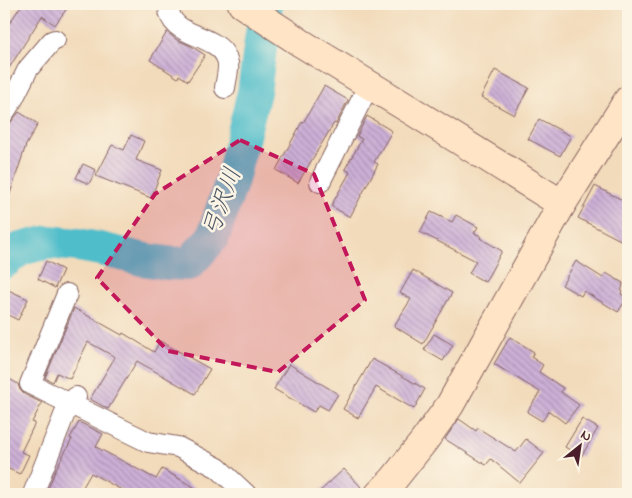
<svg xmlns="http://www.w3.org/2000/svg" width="632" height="498" font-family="'Indie Flower','Klee One',sans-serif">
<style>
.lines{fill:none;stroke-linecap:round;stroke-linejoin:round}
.river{stroke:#50bdca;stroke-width:34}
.building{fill:url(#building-back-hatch)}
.street-casing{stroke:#85615d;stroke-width:22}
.secondary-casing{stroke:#85615d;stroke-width:30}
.street{stroke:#fff;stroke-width:20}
.secondary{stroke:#ffe4c6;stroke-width:28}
.marked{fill:#c2185b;fill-opacity:0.2;stroke:#c2185b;stroke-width:4;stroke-dasharray:10 6;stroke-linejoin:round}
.labels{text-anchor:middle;stroke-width:5;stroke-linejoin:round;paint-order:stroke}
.water-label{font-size:24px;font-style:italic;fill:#4c5663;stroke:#fcf5e5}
</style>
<defs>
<pattern id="building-back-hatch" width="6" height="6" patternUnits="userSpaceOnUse" patternTransform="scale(1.25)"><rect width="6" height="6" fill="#cdb0d7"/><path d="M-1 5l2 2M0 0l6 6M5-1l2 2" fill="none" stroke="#a88faf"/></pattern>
</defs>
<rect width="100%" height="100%" fill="#fcf5e5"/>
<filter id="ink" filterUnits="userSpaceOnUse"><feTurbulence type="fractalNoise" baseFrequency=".02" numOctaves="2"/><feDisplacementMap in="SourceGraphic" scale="10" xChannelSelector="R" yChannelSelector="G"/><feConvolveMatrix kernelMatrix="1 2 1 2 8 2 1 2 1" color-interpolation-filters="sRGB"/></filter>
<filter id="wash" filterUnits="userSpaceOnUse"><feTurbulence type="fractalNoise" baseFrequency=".0096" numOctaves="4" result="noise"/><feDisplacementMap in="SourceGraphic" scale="20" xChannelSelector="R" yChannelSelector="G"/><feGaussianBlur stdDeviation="1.12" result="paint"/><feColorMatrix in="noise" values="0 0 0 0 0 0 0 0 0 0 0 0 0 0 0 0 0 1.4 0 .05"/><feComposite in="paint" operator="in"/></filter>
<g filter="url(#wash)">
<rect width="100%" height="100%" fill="#f2dbbb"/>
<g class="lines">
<polyline class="river" points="4,262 20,249 49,242 78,245 100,249 141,259 167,263 189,264 213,237 232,180 254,92 266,4"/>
</g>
<g id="blocks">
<g class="building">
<polygon points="22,4 70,4 55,25 42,16 4,76 4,32"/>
<polygon points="167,32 177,40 191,46 205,55 188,81 179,75 178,78 150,60"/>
<polygon points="495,70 529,88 514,115 481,97"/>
<polygon points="324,86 348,100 336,124 334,123 298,183 276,170 302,122 303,123"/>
<polygon points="19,112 38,124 26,145 7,203 4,203 4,125 10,123"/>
<polygon points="367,116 392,131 374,162 378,164 350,217 331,206 350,172 345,169 362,139 357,136"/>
<polygon points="539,119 571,136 560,156 528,139"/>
<polygon points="131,135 144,141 136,160 162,170 151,198 96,176 112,145 124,150"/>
<polygon points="83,164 96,170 89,184 76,178"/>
<polygon points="595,186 628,203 628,244 578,218"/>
<polygon points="431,212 452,222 456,215 478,227 474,233 481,236 480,238 502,251 485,282 469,273 476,261 420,232"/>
<polygon points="46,261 63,270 55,288 38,279"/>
<polygon points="576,261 603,278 606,273 623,283 621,294 627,298 618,312 584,291 581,296 562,285"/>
<polygon points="413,270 452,293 423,344 394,326 411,299 400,293"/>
<polygon points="4,288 28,299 18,320 4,313"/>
<polygon points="74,308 122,335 123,333 154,352 160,341 210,369 195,394 137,361 108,409 90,399 115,357 88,342 70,379 57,373 53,382 45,378"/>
<polygon points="434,334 453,345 443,361 424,350"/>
<polygon points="510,337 534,352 531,357 543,365 539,372 563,388 561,392 579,405 565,423 549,411 542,421 527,412 540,392 494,364"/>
<polygon points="372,359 425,389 414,409 376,387 358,418 343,409"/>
<polygon points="289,364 338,394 328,410 319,405 314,412 274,389"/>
<polygon points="4,376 18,384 20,390 24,394 42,403 32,422 35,423 21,452 29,455 20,474 4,467"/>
<polygon points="459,419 476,431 478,428 516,452 526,439 544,453 520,483 491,459 486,465 445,439"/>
<polygon points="582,419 598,428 581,457 565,447"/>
<polygon points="79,422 103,434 96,447 156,479 162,469 206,494 129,494 91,473 79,494 46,494 56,469 72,439 70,438"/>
<polygon points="344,469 361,487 353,494 317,494"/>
</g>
</g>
</g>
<g filter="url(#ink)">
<use href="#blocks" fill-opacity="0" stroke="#85615d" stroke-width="1"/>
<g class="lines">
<defs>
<g id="street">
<path d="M 169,4 C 166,38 215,32 226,57 C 231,66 226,78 225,88"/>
<polyline points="4,113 13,99 28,69 52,41 55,40"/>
<polyline points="320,182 369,85"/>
<polyline points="67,294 30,384 148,442 178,447 218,468 246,494"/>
<polyline points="33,494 69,403 76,397"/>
</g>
<g id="secondary">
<polyline points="242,4 301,43 409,109 562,204"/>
<polyline points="379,494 393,480 424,441 450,405 562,204 628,100"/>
</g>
</defs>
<use href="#street" class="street-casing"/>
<use href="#secondary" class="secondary-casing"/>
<use href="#street" class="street"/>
<use href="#secondary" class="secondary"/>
</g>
</g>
<path class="marked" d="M 240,140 L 314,174 L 365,300 L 278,372 L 168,351 L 97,278 L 155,194 Z"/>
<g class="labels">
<g class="water-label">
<text transform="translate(221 202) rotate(-70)" y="8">弓沢川</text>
</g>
</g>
<rect width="632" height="498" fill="none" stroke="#fcf5e5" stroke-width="20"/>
<g transform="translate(580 446) rotate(30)" stroke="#fcf5e5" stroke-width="4" paint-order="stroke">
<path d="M0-4L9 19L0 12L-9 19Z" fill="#4a1f2b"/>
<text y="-8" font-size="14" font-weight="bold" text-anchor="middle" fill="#4a1f2b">N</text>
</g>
</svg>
